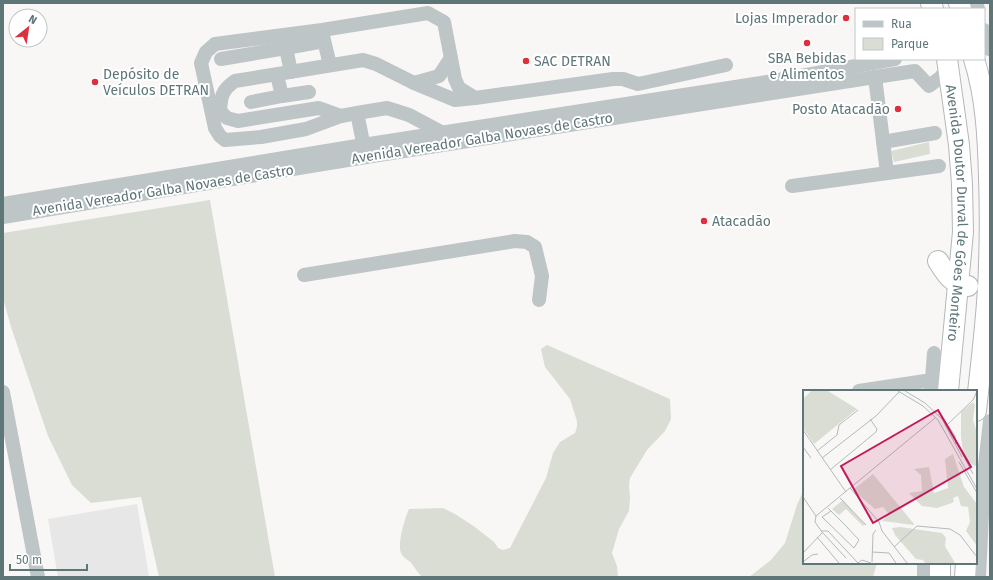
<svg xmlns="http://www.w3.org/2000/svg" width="993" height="580" font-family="'Fira Sans',sans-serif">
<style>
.built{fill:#e6e7e6}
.green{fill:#daddd4}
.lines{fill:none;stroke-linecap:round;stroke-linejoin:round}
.highway-casing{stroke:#b2b8ba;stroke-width:22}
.minor{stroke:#bec5c7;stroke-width:14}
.highway{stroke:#fff;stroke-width:20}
.poi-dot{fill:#de2f3c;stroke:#fff;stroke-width:1.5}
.labels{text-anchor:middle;stroke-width:4;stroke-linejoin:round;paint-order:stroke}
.poi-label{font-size:14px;fill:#5f7679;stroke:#fff;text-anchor:start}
.street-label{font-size:14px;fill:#5f7679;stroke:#fff}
.inset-road{fill:none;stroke:#b2bbbc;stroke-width:1}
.view{fill:#c2185b;fill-opacity:0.15;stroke:#c2185b;stroke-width:2}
.inset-edge{fill:none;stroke:#5f7679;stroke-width:2}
</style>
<rect width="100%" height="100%" fill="#f8f7f5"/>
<polygon class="built" points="137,504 149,577 58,577 48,519"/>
<g class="green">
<polygon points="929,142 930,154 894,162 891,151"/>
<polygon points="210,200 275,577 159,577 141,497 91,503 72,485 48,436 11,327 3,298 3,233"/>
<path d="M 547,345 L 670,399 L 671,419 L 665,431 L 647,450 L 630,478 L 629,485 L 630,498 L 629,511 L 619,529 L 612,553 L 617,566 L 618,577 L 422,577 C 418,573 415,568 412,564 C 409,560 403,558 401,553 C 397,543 405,518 409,509 L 443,508 L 455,514 L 475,527 L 494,542 L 498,548 L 503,550 L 510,548 L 546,478 L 553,453 L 560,442 L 575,433 L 577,427 L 577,421 L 570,399 L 545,367 L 541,349 Z"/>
<polygon points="804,489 804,563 877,563 873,577 749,577 771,560 785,543 797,505"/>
</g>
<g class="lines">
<defs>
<g id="highway">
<polyline points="931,3 933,9"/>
<polyline points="959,3 961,9"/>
<path id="s1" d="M 947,59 L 959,145 L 962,184 L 963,232 L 948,391"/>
<path d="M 974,59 C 986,97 988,138 989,177 C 990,206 990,236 989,265 C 988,314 981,362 976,411"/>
<path d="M 938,261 C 945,272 953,286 968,286"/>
<polyline points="940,563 940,577"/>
<polyline points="965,577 966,563"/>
</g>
</defs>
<use href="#highway" class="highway-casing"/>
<g class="minor">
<polyline points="976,3 978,9"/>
<polyline points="984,30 989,49"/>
<polyline points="322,32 330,65"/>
<polyline points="286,48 324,41"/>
<polyline points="221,59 286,48 291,72"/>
<polyline points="277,75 282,96 309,92"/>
<polyline points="875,77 887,173"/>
<polyline points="414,83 439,76 451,58"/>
<polyline points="251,102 282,96"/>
<polyline points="357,113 365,152"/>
<path d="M 341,116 L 319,108 L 238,121 L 227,118 L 220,111 C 221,96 222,90 235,81 L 363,60 L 376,64 L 414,83 L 455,100 L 475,98"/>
<polyline points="441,132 409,115 387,108 357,113 341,116 306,129 261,137 225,140 220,136 215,128 201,63 206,52 215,44 322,30 428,13 444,22 455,79 459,88 475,98 613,79 623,79 638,84 726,65"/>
<polyline points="883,142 935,133"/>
<polyline points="792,186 939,166"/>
<polyline points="3,204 363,145 761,83 895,59"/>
<polyline points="3,217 366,157 875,77 915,71 929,86 941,77 948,66"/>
<polyline points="304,275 515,241 527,242 535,247 542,276 539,300"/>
<polyline points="859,391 932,380"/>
<polyline points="931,391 934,353"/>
<polyline points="3,392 38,577"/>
<polyline points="924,577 924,563"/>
<polyline points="979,577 984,474 990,421"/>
</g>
<use href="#highway" class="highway"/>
</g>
<g class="poi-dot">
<circle cx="846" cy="18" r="4"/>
<circle cx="807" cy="43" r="4"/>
<circle cx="526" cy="61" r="4"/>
<circle cx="95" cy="82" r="4"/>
<circle cx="898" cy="109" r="4"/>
<circle cx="704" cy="221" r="4"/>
</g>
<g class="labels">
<g class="poi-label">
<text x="838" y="23" text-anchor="end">Lojas Imperador</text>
<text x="807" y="63" text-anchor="middle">SBA Bebidas<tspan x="807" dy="16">e Alimentos</tspan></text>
<text x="534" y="66">SAC DETRAN</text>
<text x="103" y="79">Depósito de<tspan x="103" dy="16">Veículos DETRAN</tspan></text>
<text x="890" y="114" text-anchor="end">Posto Atacadão</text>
<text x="712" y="226">Atacadão</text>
</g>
<g class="street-label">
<text transform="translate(482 138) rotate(-9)" y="5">Avenida Vereador Galba Novaes de Castro</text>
<text transform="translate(163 190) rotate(-9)" y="5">Avenida Vereador Galba Novaes de Castro</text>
<text dy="5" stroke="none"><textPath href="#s1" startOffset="155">Avenida Doutor Durval de Góes Monteiro</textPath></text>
</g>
</g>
<g transform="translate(803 390)">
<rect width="174" height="174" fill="#f8f7f5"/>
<path d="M 8,1 L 25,1 L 54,19 L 11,54 L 0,38 L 0,9 ZM 170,12 L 172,15 L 170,30 L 174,43 L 174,77 L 164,71 L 160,61 L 158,47 L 158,22 ZM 150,64 L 161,97 L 174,114 L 174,156 L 163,141 L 167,132 L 165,117 L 158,116 L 155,106 L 150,108 L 151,111 L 149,113 L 134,118 L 119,116 L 106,103 L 119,101 L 118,85 L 111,79 L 126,77 L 131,103 L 145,98 L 142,69 ZM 70,84 L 111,134 L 111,135 L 79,131 L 86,124 L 80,117 L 72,119 L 50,100 ZM 40,110 L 62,135 L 60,136 L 43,119 L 36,125 L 29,119 ZM 97,137 L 139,143 L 143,148 L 142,156 L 152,173 L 122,173 L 120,170 L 113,169 L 92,145 L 89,138 Z" fill="#daddd4"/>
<path class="inset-road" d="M 95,1 L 120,16 L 135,30 L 174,99M 102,1 L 122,13 L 139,29 L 159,67M 141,29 L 152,46 L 153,54M 145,34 L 170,10 L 174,1M 0,40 L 43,102M 153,51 L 170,84M 0,57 L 8,68M 14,61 L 34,45 L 36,35 L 55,20M 19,68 L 73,26 L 96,2M 156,72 L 174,103M 27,80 L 73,42 L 74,39 L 67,29M 47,98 L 76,132 L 79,141 L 104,173M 0,107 L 13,126M 37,108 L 63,135M 25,118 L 43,136 L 56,150 L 51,158 L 19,127 L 28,121M 18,141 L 25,141 L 55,173M 19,142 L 12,132 L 13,126 L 132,28M 19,142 L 43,168M 14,147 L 36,173M 91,157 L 114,136 L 147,139 L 157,145 L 174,167M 69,162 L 86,163 L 93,173M 0,163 L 19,143M 0,172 L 9,165 L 15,164M 69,172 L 70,144 L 73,140M 55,173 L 59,170 L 68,173"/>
<path class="view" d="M 135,20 L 168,77 L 70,133 L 38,76 Z"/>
<rect width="174" height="174" class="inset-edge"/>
</g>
<rect width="993" height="580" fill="none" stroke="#5f7679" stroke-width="8"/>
<rect x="855" y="8" width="130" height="52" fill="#ffffff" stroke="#bfc8c9"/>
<rect x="863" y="21" width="20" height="6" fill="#bec5c7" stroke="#bfc8c9"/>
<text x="891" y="28" font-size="12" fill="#5f7679">Rua</text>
<rect x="863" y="38" width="20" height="12" fill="#daddd4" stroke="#bfc8c9"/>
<text x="891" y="48" font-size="12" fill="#5f7679">Parque</text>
<g transform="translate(28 28) rotate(30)"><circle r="19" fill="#ffffff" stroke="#bfc8c9"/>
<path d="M0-3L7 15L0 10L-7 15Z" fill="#de2f3c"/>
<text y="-6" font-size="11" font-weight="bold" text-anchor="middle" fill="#5f7679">N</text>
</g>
<path d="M10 564v6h77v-6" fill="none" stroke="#5f7679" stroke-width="2"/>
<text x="16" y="564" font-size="12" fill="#5f7679" stroke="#ffffff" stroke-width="3" paint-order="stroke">50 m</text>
</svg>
